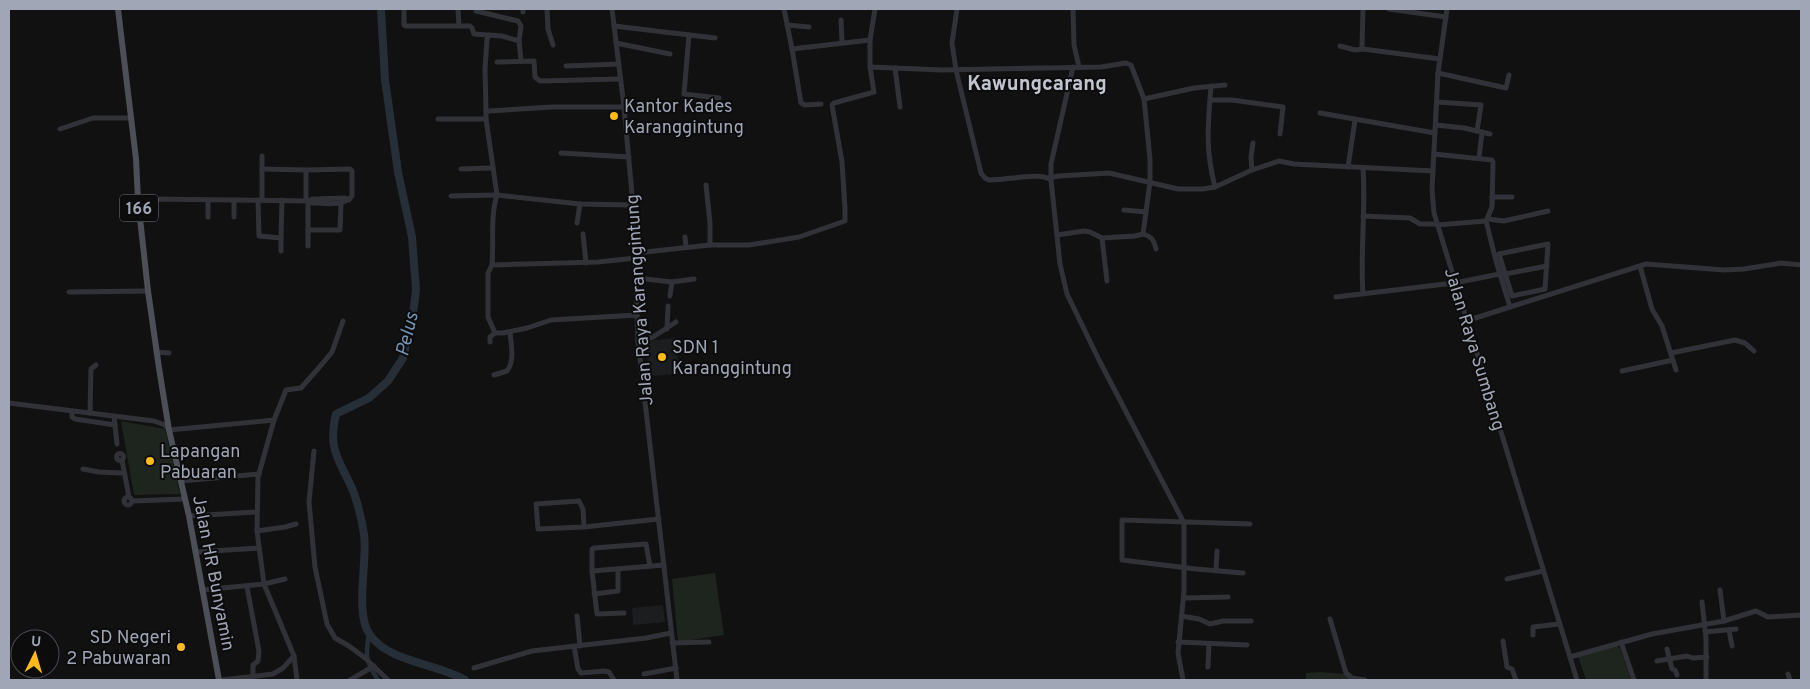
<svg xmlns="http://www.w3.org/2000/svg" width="1810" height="689" font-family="Overpass,sans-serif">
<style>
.built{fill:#1c1d1f}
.green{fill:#1d251e}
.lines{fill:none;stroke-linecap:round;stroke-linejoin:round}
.canal{stroke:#262f37;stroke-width:4.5}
.river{stroke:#262f37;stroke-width:8}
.minor{stroke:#313238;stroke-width:5}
.major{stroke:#4d4f57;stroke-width:6}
.poi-dot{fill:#ffba1c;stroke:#0c0c0d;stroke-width:2}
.labels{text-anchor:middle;stroke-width:4;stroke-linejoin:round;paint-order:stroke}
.shield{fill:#0c0c0d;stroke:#747883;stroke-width:1}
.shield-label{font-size:16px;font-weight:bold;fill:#a0a6b5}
.poi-label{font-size:18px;fill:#a0a6b5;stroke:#0c0c0d;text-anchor:start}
.street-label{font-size:18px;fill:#a0a6b5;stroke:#0c0c0d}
.water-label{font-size:19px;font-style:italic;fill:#7394b4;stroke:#0c0c0d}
.quarter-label{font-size:20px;font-weight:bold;fill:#c2c5d0;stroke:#0c0c0d}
</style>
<rect width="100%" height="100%" fill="#111112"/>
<g class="built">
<polygon points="676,338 679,374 650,376 644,341"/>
<polygon points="663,605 665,622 633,625 632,608"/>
</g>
<g class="green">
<polygon points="121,421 165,429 180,494 134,495"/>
<polygon points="715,573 724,635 678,642 672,579"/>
<polygon points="1617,646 1620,648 1631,680 1586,680 1578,656"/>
<polygon points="1320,672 1345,674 1353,680 1306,680 1306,673"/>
</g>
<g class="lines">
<path class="canal" d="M 369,634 C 365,655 366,662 378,680"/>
<path class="river" d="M 381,9 L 385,80 L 398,172 L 412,237 L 416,290 L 413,314 L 403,358 L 388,381 L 369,398 L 336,414 C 327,453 341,461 354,493 C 358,505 362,521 364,534 C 368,560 354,613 370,635 C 390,663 437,663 465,680"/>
<g class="minor">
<polyline points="404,9 404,25 406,26 470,26 472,28 474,34 502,36 519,41 521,61"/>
<polyline points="458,9 459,26"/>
<polyline points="547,9 548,29 553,45"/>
<polyline points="612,9 624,107 633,205 638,341 677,680"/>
<polyline points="784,9 792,49 801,103 805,105 821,104"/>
<path d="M 957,9 L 952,43 L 956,70 L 981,173 L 985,178 L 989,180 C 1004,181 1040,171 1051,180 L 1060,264 L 1067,294 L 1099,360 L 1184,523 L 1184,591 L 1178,653 L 1183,680"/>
<polyline points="1073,9 1074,45 1079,67"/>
<polyline points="1363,9 1362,46 1363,49"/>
<polyline points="1389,9 1446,17"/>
<polyline points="1447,9 1438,73 1432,189 1434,213 1577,680"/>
<polyline points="476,11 518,21 521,26 519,41"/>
<polyline points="523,12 523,9"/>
<polyline points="841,20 842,42"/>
<polyline points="787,25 809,27"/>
<polyline points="614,26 715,38"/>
<polyline points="689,35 684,94 719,98"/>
<polyline points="616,43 670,54"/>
<polyline points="1340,46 1355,50 1363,49 1440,59"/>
<polyline points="792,49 870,40"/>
<polyline points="497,62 534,61 535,77 540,81 620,79"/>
<polyline points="566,66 619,64"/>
<polyline points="870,67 942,70 1101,67 1126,63 1131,65 1144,99 1150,159 1150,182 1143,234 1135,236 1102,238 1090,232 1084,231 1057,235"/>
<polyline points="895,68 900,107"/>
<polyline points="1438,73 1506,88 1509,75"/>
<path d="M 1211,86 C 1208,125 1205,148 1215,187"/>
<polyline points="1144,99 1194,88 1225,85"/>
<polyline points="1210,100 1232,100 1283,107 1280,134"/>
<polyline points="1437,102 1481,105 1477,131"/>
<polyline points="624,107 552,107 489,111 486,112 486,119 497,195 580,204 633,205"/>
<polyline points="486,112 485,69 487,39 489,35"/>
<polyline points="1320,113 1435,133"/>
<polyline points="438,119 486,119"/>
<polyline points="1436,125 1464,128 1490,134"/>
<polyline points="60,129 93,118 131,118"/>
<polyline points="561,153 629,157"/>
<polyline points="1434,154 1492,160 1493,162 1492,207 1486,221 1437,225"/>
<polyline points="1479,158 1482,132"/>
<polyline points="1348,167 1355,120"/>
<polyline points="262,169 306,170"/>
<polyline points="461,169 493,168"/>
<polyline points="1252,170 1251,157 1253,143"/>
<polyline points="1049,178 1059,176 1109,173 1178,189 1203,189 1215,187 1252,170 1279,161 1294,164 1433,171"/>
<polyline points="1051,178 1051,164 1073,67"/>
<polyline points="706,185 710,223 710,245"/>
<path d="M 451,196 L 497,195 C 490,217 494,242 492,265 L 598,262 L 636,258"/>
<polyline points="1492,197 1512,197"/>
<polyline points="138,200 148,199 309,201 312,199 345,198 349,200"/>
<polyline points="208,200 208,217"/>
<polyline points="234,200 234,217"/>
<polyline points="258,200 259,236 281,238 282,200"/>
<polyline points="262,200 262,156"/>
<path d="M 306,200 L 306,170 L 350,169 L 352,171 L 352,196 C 343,207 325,203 312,203 L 309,201"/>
<polyline points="308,201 308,246"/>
<polyline points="1124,210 1146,212"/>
<polyline points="1363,216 1410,218 1420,224 1436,224"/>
<polyline points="1488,219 1504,221 1548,211"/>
<polyline points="577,223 580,204"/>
<polyline points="308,230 340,230 341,203"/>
<polyline points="583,234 586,263"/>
<path d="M 1143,234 C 1152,237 1154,240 1156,249"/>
<polyline points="685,237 686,247"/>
<polyline points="1102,238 1107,281"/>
<polygon points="1548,244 1545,289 1512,296 1499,254"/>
<polyline points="281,251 281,238"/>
<polyline points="636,253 710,245 749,245 799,237 845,221 845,208 842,162 832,105 834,103 874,92 870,67 870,40 875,9"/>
<polyline points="492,265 488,273 488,317 495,333"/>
<polyline points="1640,266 1652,309 1662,326 1676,370"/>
<polyline points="1505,274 1547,266"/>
<polyline points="637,278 672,282 694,279"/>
<polyline points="69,292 148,291"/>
<path d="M 1363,294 C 1360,252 1366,210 1363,168"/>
<polyline points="670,296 672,282"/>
<polyline points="1336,297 1454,283 1500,274"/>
<polyline points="1510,307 1646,264 1724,270 1744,269 1781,263 1801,265"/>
<polyline points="1466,321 1510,307 1496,261 1486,221"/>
<polyline points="667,329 668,306"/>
<polyline points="638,341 653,337 676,322"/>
<polyline points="490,342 490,337 495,333 503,333 527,328 551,320 637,315"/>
<polyline points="156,352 169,353"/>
<polyline points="1671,353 1735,340 1745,343 1754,351"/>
<polyline points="1622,371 1673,360"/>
<path d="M 494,375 L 507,371 C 515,361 511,344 510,332"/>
<polyline points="9,403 154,421 165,425 169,430 274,420"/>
<polyline points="72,411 72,417 75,419 115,425"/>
<polyline points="90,413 91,369 96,365"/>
<polyline points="114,416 117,444"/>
<polyline points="314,451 309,502 315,567 327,624 335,638 349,646 365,658 388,680"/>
<circle cx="120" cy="457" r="3.5"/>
<polyline points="122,460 129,497"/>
<polyline points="83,469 99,472 121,473"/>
<polyline points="181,481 259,474"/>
<circle cx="128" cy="501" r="4"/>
<polyline points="132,501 185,499"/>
<polyline points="189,516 256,512"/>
<polyline points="584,527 538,529 536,504 579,501 583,509 584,527 659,519"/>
<polyline points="257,531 285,527 296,524"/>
<polyline points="195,552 259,548"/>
<polyline points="592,571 592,549 594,548 646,544 650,566"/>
<polyline points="1216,571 1217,551"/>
<polyline points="1243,573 1196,569 1122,560 1122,520 1250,524"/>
<polyline points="285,579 264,584 294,656 297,680"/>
<polyline points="1507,579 1543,571"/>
<polyline points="247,587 259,651 258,661 253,665 253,680"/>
<polyline points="202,590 264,584 257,531 258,477 274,420 286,390 301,388 323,363 332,352 343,321"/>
<polyline points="1720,590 1724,621"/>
<polyline points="594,594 618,591 618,569"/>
<polyline points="1184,598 1228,597"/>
<polyline points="1702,602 1706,638 1706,680"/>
<polyline points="624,613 597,614 592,571 664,565"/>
<polyline points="577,616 580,646"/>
<polyline points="1181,616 1199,619 1210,624 1223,621 1251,621"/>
<polyline points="1330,619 1346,673 1352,678 1365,680"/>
<polyline points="1729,630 1732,646"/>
<polyline points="1705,632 1736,629"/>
<polyline points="1533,635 1533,627 1559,624"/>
<polyline points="1503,641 1507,667 1512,669 1516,680"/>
<polyline points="1178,642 1247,645"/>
<polyline points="1621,642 1634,680"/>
<polyline points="672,643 709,642"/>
<polyline points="574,646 578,669 581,673 604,671 609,672 614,680"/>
<polyline points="1667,649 1672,669 1675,670 1677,675"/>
<polyline points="1570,657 1652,634 1724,621 1756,611 1768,617 1801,615"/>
<polyline points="1657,661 1687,656 1693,658 1707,657"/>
<polyline points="1208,667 1209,644"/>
<polyline points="474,668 532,651 646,638 671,633"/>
<polyline points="644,674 676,668"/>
<polyline points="1788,674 1790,680"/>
<polyline points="221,680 273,674 283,668 294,656"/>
<polyline points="350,680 374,666"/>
</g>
<polyline class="major" points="118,9 136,159 138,200 148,291 159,368 169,430 189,516 219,680"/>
</g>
<g class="poi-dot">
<circle cx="614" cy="116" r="5"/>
<circle cx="662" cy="357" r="5"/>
<circle cx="150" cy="461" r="5"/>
<circle cx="181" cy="647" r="5"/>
</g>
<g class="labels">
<rect class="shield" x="120" y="194.5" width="38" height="27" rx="4"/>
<g class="shield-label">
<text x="139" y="214">166</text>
</g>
<g class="poi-label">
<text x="624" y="112">Kantor Kades<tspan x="624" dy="21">Karanggintung</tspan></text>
<text x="672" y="353">SDN 1<tspan x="672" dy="21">Karanggintung</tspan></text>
<text x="160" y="457">Lapangan<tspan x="160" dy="21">Pabuaran</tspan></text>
<text x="171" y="643" text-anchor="end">SD Negeri<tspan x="171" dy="21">2 Pabuwaran</tspan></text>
</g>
<g class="street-label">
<text transform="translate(639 300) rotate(-94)" y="6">Jalan Raya Karanggintung</text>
<text transform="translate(1475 349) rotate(73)" y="6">Jalan Raya Sumbang</text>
<text transform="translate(214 573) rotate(79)" y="6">Jalan HR Bunyamin</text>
</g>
<g class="water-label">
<text transform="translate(406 334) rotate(-77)" y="7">Pelus</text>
</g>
<g class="quarter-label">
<text x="1037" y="90">Kawungcarang</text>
</g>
</g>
<rect width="1810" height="689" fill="none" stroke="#a0a6b5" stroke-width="20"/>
<g transform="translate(35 654) rotate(5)"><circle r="24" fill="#0c0c0d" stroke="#474a50"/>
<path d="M0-4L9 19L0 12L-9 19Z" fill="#ffba1c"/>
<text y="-8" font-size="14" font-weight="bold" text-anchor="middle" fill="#a0a6b5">U</text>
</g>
</svg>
